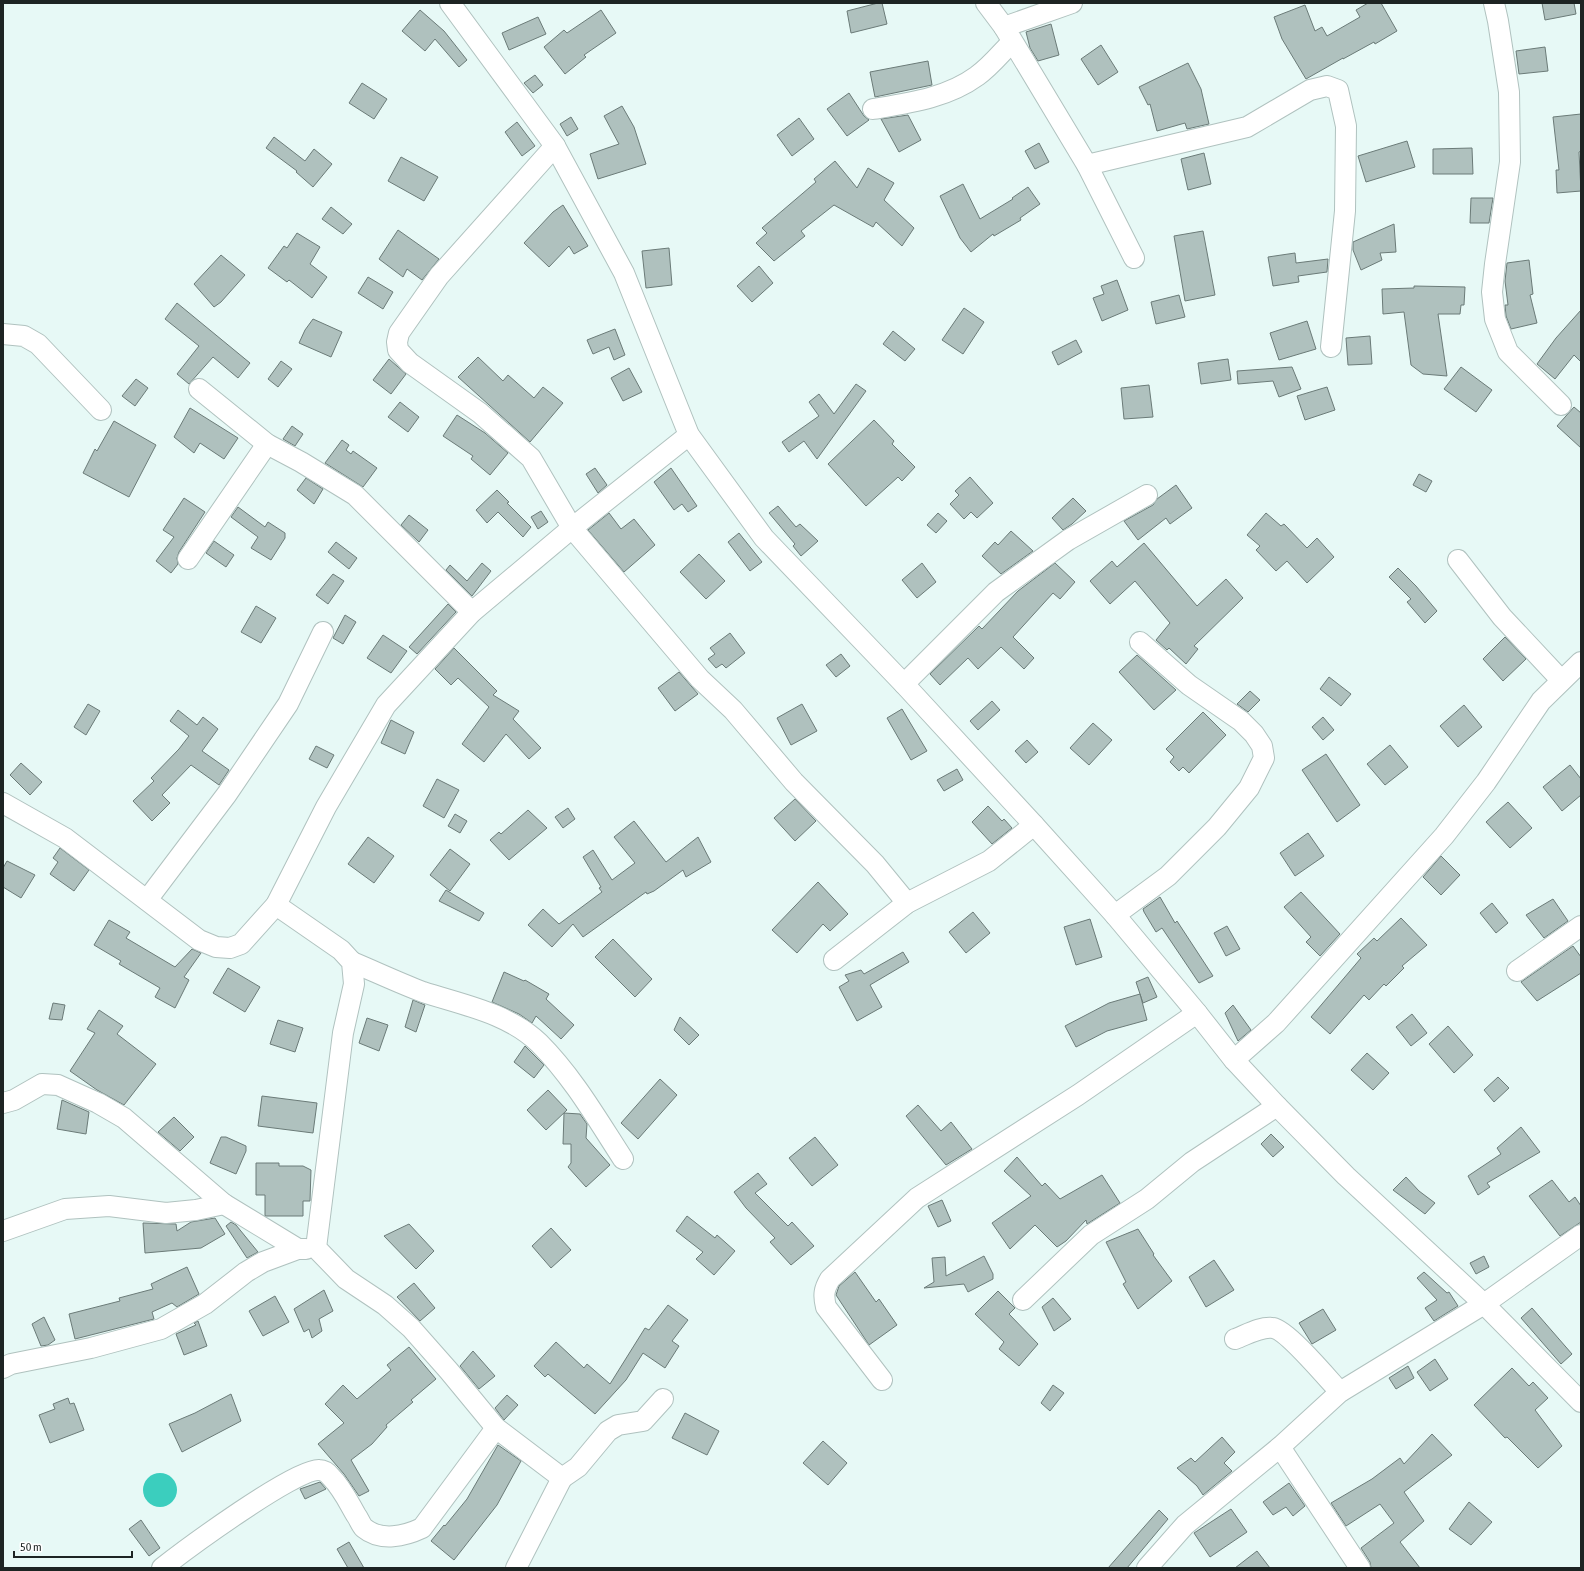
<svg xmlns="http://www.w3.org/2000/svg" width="1584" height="1571" font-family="'Asap Condensed',sans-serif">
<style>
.forest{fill:#3bcebe}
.building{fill:#afc1be;stroke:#6b7b78}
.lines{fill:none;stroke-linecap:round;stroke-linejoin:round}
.minor-casing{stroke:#b0c2bf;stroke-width:22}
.minor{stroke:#fff;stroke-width:20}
</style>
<rect width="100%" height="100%" fill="#e7f9f6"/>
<circle class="forest" cx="160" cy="1490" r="17"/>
<g class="building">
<polygon points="878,3 882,3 887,24 851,33 847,11"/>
<polygon points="1368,3 1381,3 1397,31 1375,44 1374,42 1343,59 1343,58 1306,79 1282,39 1274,17 1305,5 1315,31 1322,27 1327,36 1360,17 1356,10"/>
<polygon points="1542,3 1574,3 1576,14 1545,20"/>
<polygon points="420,10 444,31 467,60 459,67 435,39 425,51 402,31"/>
<polygon points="601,10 616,33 584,55 586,57 565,74 544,47 564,30 567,33"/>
<polygon points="538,17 546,34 509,50 502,33"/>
<polygon points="1051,24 1059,55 1038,61 1030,48 1026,32"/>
<polygon points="1101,45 1118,72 1098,85 1081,59"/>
<polygon points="1545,47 1548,71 1519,74 1516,51"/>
<polygon points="928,61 932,85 875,97 870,72"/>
<polygon points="1188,63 1201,89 1209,124 1187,129 1185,123 1157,131 1150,104 1148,105 1139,87"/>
<polygon points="535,75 543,85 533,93 524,83"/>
<polygon points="362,83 387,99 374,119 349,103"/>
<polygon points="849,93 864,116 869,120 847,136 827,109"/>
<polygon points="622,106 634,127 646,164 598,179 590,154 619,144 604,116"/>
<polygon points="1581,114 1581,151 1579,152 1581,191 1557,193 1556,170 1559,170 1553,117"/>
<polygon points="908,115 921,140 899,152 881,119"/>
<polygon points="571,117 578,129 567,136 560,124"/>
<polygon points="799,118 814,139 792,156 777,135"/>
<polygon points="517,122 535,146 522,156 505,132"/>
<polygon points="274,137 305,161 314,149 332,164 313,187 296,172 297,171 266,148"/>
<polygon points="1407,141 1415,167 1366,182 1358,156"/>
<polygon points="1039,143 1049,162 1035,169 1025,151"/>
<polygon points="1472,148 1473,174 1433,174 1433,149"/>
<polygon points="1204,153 1211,184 1188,190 1181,159"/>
<polygon points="401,157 438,177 424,201 388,181"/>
<polygon points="835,161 857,188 868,168 894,183 884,200 914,228 902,246 876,222 873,227 834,205 801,231 805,236 774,261 756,243 767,233 762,228 816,182 814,179"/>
<polygon points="963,184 980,219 1013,199 1012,198 1028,187 1040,204 1020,218 1021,220 994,236 993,234 971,252 960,238 940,196"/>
<polygon points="1471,198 1493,198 1489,223 1470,223"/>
<polygon points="563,205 588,246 574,254 569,246 549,267 524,243 553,212"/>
<polygon points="331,207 352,224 343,234 322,219"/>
<polygon points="1394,224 1396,252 1380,253 1382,260 1361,270 1353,250 1353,242"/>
<polygon points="398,230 439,259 422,280 407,269 403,277 379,259"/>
<polygon points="1203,231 1215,295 1185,301 1174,236"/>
<polygon points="297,233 320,247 310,264 327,277 312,298 289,280 287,282 268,268 284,246 287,248"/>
<polygon points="669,248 672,285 646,288 642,251"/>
<polygon points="1295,253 1296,263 1328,259 1327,272 1298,276 1299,282 1273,286 1268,257"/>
<polygon points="221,255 245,275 221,302 214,307 194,284"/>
<polygon points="1529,260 1533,294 1530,295 1537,323 1511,329 1506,316 1505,305 1508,305 1505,281 1507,263"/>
<polygon points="759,266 773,283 752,302 737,286"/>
<polygon points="368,277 393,292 383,309 358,293"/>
<polygon points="1117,280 1128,310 1102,321 1093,298 1104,294 1101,286"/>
<polygon points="1414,286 1465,287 1464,305 1461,305 1460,314 1438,314 1447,376 1423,374 1411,365 1404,312 1383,314 1382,289 1414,288"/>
<polygon points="1179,295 1185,317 1156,324 1151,302"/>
<polygon points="177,303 250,363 238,378 213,357 189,384 177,374 199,346 165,319"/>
<polygon points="964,308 984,322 963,354 942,340"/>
<polygon points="1581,310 1581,362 1574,355 1555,379 1537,364 1556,338"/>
<polygon points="313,319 342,332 331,357 299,343 305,330"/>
<polygon points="1307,321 1316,349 1279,360 1270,333"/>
<polygon points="615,329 625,355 614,360 609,347 593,354 587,340"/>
<polygon points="893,331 915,349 905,361 883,344"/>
<polygon points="1370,336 1372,364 1348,365 1346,338"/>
<polygon points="1076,340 1082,352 1058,365 1052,352"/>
<polygon points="478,357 503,381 508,375 534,398 543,387 563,403 530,442 458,377"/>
<polygon points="389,359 406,374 391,394 373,380"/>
<polygon points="1228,359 1231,380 1201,384 1198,363"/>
<polygon points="281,361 292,369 278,387 268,379"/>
<polygon points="1292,367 1301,389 1279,397 1273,381 1238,384 1237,371"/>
<polygon points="1461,367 1492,390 1476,412 1444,389"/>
<polygon points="629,368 642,392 623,401 611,378"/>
<polygon points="136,379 148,388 135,406 122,396"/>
<polygon points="856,384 866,391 817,459 804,441 789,452 782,442 819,416 809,402 819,394 834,414"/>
<polygon points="1149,385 1153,417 1124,419 1121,388"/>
<polygon points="1327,387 1335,410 1305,420 1297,396"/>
<polygon points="400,402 419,417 408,432 388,417"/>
<polygon points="1574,407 1581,413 1581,448 1557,426"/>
<polygon points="190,408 238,438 224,459 200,443 194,453 174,437"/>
<polygon points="457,415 485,433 508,453 490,475 471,459 473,456 443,436"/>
<polygon points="874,420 894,441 892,444 915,467 902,481 898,477 866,506 828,464"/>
<polygon points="114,421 156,445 129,497 83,473 95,449 97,451"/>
<polygon points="292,426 303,434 295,446 283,439"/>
<polygon points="342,440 349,445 346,450 351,454 353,451 377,468 363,487 325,463"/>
<polygon points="595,468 607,485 598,493 586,474"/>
<polygon points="671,468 697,506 688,512 682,504 674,510 654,482"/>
<polygon points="1419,474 1432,481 1426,492 1413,485"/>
<polygon points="970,477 993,503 977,518 971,512 964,519 950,504 959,495 955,491"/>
<polygon points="306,478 323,489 314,504 297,490"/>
<polygon points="1176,485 1192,508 1170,524 1166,518 1138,540 1124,521 1153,505 1157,499"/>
<polygon points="497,490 509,502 507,503 531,527 523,537 498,512 487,523 476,510"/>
<polygon points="184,498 205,512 179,552 177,558 178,564 171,573 156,561 174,537 163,530"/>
<polygon points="1073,498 1086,511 1072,524 1063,530 1052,518"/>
<polygon points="778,506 796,527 800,524 818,541 801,556 793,546 795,544 769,513"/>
<polygon points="238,507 265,527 268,522 285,533 285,538 271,560 251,548 258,537 231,517"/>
<polygon points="541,511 548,522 538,529 531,517"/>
<polygon points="609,513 621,529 634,519 655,545 624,572 588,530"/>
<polygon points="938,513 947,521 936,533 927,525"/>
<polygon points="1266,513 1281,526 1284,524 1307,548 1317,538 1334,557 1307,583 1287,561 1276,571 1256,550 1260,546 1247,535"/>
<polygon points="409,515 428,530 419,542 401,525"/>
<polygon points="1011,531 1033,551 1001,574 982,556 995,542 998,545"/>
<polygon points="739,533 762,562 750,571 728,542"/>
<polygon points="214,541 234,555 226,567 206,553"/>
<polygon points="336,542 357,558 349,569 328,552"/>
<polygon points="1144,543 1197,606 1226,579 1243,598 1194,646 1198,649 1186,664 1169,648 1167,650 1156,640 1170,623 1135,581 1110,604 1090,581 1112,561 1117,567"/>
<polygon points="699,554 725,581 706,599 680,572"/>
<polygon points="482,563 491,571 472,596 446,570 450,565 467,581"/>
<polygon points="922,563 936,582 917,598 902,580"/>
<polygon points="1055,563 1075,582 1060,599 1053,593 1013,637 1034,658 1024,669 1001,647 978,669 968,658 940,685 930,674 979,626 982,629 1018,591"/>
<polygon points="1398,568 1416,586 1437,611 1425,623 1407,602 1411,599 1389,577"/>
<polygon points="333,574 344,581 328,604 316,595"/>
<polygon points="448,604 456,612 417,654 409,647"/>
<polygon points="256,606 276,618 261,643 241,632"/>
<polygon points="345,615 356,622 343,644 333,638"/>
<polygon points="730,633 745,653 726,668 722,664 716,668 708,659 715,654 710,648"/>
<polygon points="383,635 407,651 391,673 367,658"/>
<polygon points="1505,637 1526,659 1503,681 1483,659"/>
<polygon points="454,648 497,691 493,695 519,711 513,719 541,748 529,759 506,734 484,762 462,744 489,707 458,678 451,685 435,669"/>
<polygon points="841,654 850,666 836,677 826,665"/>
<polygon points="1137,655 1176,690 1154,710 1119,672"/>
<polygon points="679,672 698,694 675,711 658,688"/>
<polygon points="1329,677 1351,694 1341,706 1320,689"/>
<polygon points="1250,691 1260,700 1248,712 1237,704"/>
<polygon points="992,701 1000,710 978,730 970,721"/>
<polygon points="88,704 100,711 86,735 74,727"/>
<polygon points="802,704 817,731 791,745 777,718"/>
<polygon points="1464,705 1482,727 1458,747 1440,726"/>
<polygon points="902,709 927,751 911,760 887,718"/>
<polygon points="178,710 197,725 203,717 218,729 202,751 229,770 219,785 191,765 162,795 170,803 152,821 133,801 154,781 151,778 179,749 189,736 170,721"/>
<polygon points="1203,712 1226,735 1189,773 1183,767 1179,771 1170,762 1174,757 1166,749"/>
<polygon points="1323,717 1334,730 1323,740 1312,727"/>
<polygon points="391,720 414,732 405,754 381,743"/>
<polygon points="1093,723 1112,740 1089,765 1070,748"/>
<polygon points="1027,740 1038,752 1026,763 1015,751"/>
<polygon points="1390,745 1408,767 1385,785 1367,764"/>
<polygon points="316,746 334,755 327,768 309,759"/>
<polygon points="1326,754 1360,805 1337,822 1302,770"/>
<polygon points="21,763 42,782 30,795 10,775"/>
<polygon points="1570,765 1581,779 1581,795 1562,811 1543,787"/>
<polygon points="957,769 963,780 944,791 937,780"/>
<polygon points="437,779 459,790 444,818 423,806"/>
<polygon points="795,799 816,821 795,841 774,818"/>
<polygon points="1508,802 1532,828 1510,848 1486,822"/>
<polygon points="988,806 1002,821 1004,819 1012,828 992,844 972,822"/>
<polygon points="568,808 575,819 563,828 555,817"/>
<polygon points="528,810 547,828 509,860 490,840 499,832 501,834"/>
<polygon points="455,814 467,821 460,833 448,826"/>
<polygon points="634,821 666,862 698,837 711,862 686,877 683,870 654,891 647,894 646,892 583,937 573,924 552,947 528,925 543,909 559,924 602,892 599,888 601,887 583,857 593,850 612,880 635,863 614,837"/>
<polygon points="1308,833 1324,856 1295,876 1280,853"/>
<polygon points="368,837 394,856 374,883 348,864"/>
<polygon points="60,848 89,870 74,891 50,874 58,862 53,858"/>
<polygon points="450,849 470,864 450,891 430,875"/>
<polygon points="1441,856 1460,875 1441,895 1423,877"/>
<polygon points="7,861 35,875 21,898 3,887 3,868"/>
<polygon points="818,882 848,914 830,931 823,924 797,953 772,930"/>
<polygon points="446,890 484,913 479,921 439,901"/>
<polygon points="1301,892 1340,934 1320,956 1306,942 1311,937 1284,907"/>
<polygon points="1160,897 1175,923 1177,921 1213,976 1199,983 1162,928 1156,932 1144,912 1143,909"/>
<polygon points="1553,899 1568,921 1544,938 1526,915"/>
<polygon points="1492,903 1508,923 1496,933 1480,913"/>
<polygon points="973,912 990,933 966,953 949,932"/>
<polygon points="1401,918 1427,945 1402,966 1404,968 1386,986 1384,984 1369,1000 1364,995 1330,1034 1311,1017 1361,958 1357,954 1374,938 1377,941"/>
<polygon points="1090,919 1102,957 1076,965 1064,927"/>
<polygon points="109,920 130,932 126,938 175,967 192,949 201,953 184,977 189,980 175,1008 155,997 160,988 119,964 121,961 94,945"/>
<polygon points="1227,926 1240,949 1226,956 1214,933"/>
<polygon points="613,939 652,979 635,997 595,957"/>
<polygon points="1573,946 1581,957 1581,973 1537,1001 1521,982"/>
<polygon points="903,952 909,962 870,985 882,1007 857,1021 839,987 849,981 845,975 861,970 864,974"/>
<polygon points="228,968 260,987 245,1012 213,993"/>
<polygon points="504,972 524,981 525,980 549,994 546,999 574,1025 561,1039 536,1016 532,1023 519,1014 492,1002"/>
<polygon points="1148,977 1157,997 1143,1003 1136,982"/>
<polygon points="1140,994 1147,1020 1107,1031 1076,1047 1065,1026 1109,1003"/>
<polygon points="413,1000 425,1005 416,1032 405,1027"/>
<polygon points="53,1003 65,1005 62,1020 49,1019"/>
<polygon points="1233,1005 1251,1030 1238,1041 1225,1013"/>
<polygon points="99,1010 123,1026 117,1034 156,1064 124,1105 97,1090 70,1071 95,1033 87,1029"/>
<polygon points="1412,1014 1427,1033 1411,1046 1396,1027"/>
<polygon points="680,1017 699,1035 689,1045 674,1030"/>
<polygon points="367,1018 388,1025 379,1051 359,1043"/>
<polygon points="278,1020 303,1028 295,1052 270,1044"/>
<polygon points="1448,1026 1473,1055 1454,1073 1429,1044"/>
<polygon points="525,1046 544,1065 534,1078 514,1062"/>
<polygon points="1367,1053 1389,1073 1373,1090 1351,1070"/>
<polygon points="1498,1077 1509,1088 1494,1102 1484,1090"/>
<polygon points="660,1079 677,1095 638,1139 621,1123"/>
<polygon points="548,1090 567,1110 546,1130 527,1110"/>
<polygon points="262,1096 317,1103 313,1133 258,1126"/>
<polygon points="62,1100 89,1112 86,1134 57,1129"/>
<polygon points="918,1105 941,1131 951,1122 972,1149 946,1165 906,1116"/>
<polygon points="564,1113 580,1114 587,1124 586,1138 610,1165 586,1187 568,1167 571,1163 571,1144 563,1144"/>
<polygon points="174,1117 194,1137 180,1151 158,1132"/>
<polygon points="1521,1127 1540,1152 1487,1183 1490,1187 1478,1195 1468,1176 1501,1154 1497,1148"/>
<polygon points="1271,1134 1284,1147 1273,1157 1261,1144"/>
<polygon points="221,1137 226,1137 246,1146 246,1151 236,1174 210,1163"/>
<polygon points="815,1137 838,1165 812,1186 789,1158"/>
<polygon points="1017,1157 1042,1186 1045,1183 1060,1199 1102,1175 1120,1203 1087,1224 1086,1220 1066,1241 1057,1247 1035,1225 1010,1249 992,1223 1031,1196 1004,1171"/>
<polygon points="256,1163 279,1163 279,1166 303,1166 311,1170 310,1201 303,1201 303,1216 265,1216 265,1195 256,1195"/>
<polygon points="758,1173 767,1184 755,1193 788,1226 792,1222 814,1246 791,1265 770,1242 775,1238 746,1208 734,1192"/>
<polygon points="1406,1177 1419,1191 1435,1203 1425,1214 1393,1190"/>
<polygon points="1552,1180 1569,1202 1575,1197 1581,1206 1581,1222 1560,1236 1529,1196"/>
<polygon points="942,1200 951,1221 938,1227 928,1206"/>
<polygon points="687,1216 715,1238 717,1235 735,1251 714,1275 696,1259 703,1252 676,1231"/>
<polygon points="215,1218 225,1234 201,1248 145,1253 143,1223 176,1224 177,1231 191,1222"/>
<polygon points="231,1222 236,1225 258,1252 247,1258 226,1226"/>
<polygon points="409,1224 434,1251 416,1269 384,1236"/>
<polygon points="551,1228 571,1250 551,1268 532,1246"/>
<polygon points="1138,1229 1154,1254 1153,1255 1172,1281 1138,1309 1123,1284 1126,1282 1106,1242"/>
<polygon points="984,1256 993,1274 993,1279 968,1292 964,1284 924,1288 934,1282 932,1258 945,1257 946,1276"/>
<polygon points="1484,1256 1489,1267 1476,1274 1470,1263"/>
<polygon points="1214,1260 1234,1290 1206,1307 1189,1277"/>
<polygon points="187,1267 199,1294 177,1307 172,1303 152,1312 154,1319 75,1339 69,1314 120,1301 119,1298 153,1289 151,1284"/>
<polygon points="855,1272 876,1302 879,1299 897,1325 869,1345 836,1295 839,1286"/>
<polygon points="1424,1272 1447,1293 1449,1292 1458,1306 1434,1321 1425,1308 1437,1300 1417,1278"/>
<polygon points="414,1283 435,1308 420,1321 397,1297"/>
<polygon points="324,1290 333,1311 319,1319 322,1331 312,1338 309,1329 304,1332 294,1309"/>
<polygon points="998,1291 1015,1308 1009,1314 1038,1344 1019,1366 999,1349 1004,1342 975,1314"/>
<polygon points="275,1296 289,1322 263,1336 249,1311"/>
<polygon points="1053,1298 1071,1319 1054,1331 1042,1307"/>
<polygon points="668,1305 688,1320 672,1341 679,1346 665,1368 643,1353 626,1380 595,1414 548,1374 545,1377 534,1366 556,1342 584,1368 587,1364 610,1384 645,1328 649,1330"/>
<polygon points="1532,1308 1572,1354 1561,1364 1521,1318"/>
<polygon points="1323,1309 1336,1330 1312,1344 1299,1323"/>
<polygon points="44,1317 55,1340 48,1345 41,1346 32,1324"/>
<polygon points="198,1321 207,1346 184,1355 176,1334 196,1325 194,1323"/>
<polygon points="409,1347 436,1379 411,1400 413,1402 386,1425 387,1427 372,1444 351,1460 369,1491 359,1496 344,1474 318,1444 344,1423 325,1404 343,1385 357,1399 391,1370 387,1365"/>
<polygon points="473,1351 495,1376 479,1389 460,1366"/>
<polygon points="1435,1359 1448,1379 1430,1391 1417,1372"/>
<polygon points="1408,1366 1414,1378 1396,1389 1389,1378"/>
<polygon points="1512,1368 1529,1386 1533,1382 1548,1398 1535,1410 1562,1446 1538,1468 1507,1437 1505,1438 1474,1405"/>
<polygon points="1053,1385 1064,1393 1050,1411 1041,1403"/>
<polygon points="231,1394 241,1421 182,1452 169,1424 195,1413"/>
<polygon points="507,1395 518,1405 504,1420 495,1408"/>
<polygon points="68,1398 70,1404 74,1403 84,1430 50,1443 39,1415 55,1409 53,1404"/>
<polygon points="685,1413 719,1431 707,1455 672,1438"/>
<polygon points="1432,1434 1452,1455 1404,1492 1424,1521 1400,1542 1420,1568 1371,1568 1370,1562 1361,1548 1394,1523 1380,1504 1346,1526 1331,1503 1372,1479 1400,1458 1404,1464"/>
<polygon points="1222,1437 1235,1452 1224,1463 1232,1471 1203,1495 1197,1486 1177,1468 1191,1458 1195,1462"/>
<polygon points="823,1441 847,1463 828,1485 803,1463"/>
<polygon points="498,1445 521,1461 497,1505 454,1560 431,1541 444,1525 445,1526 467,1499"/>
<polygon points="320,1482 326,1489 305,1499 300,1489"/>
<polygon points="1289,1483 1305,1506 1293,1516 1286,1507 1273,1515 1263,1502"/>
<polygon points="1469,1502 1492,1522 1471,1545 1449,1529"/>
<polygon points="1231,1509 1247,1532 1210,1557 1194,1533"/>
<polygon points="1159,1510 1168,1519 1127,1568 1108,1568"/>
<polygon points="141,1520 160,1548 149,1556 129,1529"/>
<polygon points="349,1542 364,1568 348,1568 337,1549"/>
<polygon points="1257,1551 1270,1568 1235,1568"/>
</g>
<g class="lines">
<defs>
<g id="minor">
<polyline points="450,3 555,146 624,273 689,435 764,538 904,684 1034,825 1115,915 1197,1013 1234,1060 1277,1106 1346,1176 1484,1304 1581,1402"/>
<polyline points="986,3 1004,27"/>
<polyline points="1072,3 1004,27 1087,165 1134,258"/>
<polyline points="1494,3 1498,21 1509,92 1510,162 1495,264 1492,292 1495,319 1508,352 1561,405"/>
<path d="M 873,109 C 909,103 947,98 977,76 C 990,67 1001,53 1012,42"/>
<polyline points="555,146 439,276 399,333 397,342 398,350 410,363 480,413 531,458 572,528 700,679 733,710 794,782 875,864 907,903"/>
<polyline points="1087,165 1247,127 1310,90 1327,86 1338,90 1346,126 1345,211 1331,347"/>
<polyline points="3,334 24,336 38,344 101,410"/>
<polyline points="199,389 267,444 301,462 355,495 472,612"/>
<polyline points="188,559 267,444"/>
<polyline points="1458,560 1502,617 1561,680"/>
<polyline points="904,684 996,592 1068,540 1147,495"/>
<polyline points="3,803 65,838 199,940 216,947 230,948 241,944 276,905 326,807 386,705 472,612 572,528 689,435"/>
<polyline points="147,900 227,794 288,704 323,632"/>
<polyline points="276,905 341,950 352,962 354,984 343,1033 316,1248 346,1279 385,1305 411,1328 449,1371 496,1428 562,1478 578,1467 608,1431 618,1425 643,1421 663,1399"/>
<polyline points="1115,915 1168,876 1217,827 1249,788 1264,758 1262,746 1254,734 1241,721 1189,685 1140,642"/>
<polyline points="834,960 907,903 989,861 1034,825"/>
<path d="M 352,962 C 376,972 399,983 423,992 C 463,1005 508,1013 539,1043 C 573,1077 597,1119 623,1159"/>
<polyline points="1517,971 1581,926"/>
<polyline points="1234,1060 1276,1023 1444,836 1486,782 1541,701 1581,662"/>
<polyline points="3,1103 14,1100 42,1084 58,1085 98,1103 124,1118 224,1204 298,1249"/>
<polyline points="3,1231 65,1209 109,1206 166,1213 196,1210 224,1204"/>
<polyline points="1023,1300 1091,1235 1147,1199 1192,1162 1277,1106"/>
<path d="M 1235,1339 C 1246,1335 1261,1326 1273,1328 C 1287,1330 1329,1380 1340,1392"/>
<polyline points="3,1368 11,1364 91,1348 161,1329 205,1304 246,1272 263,1262 298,1249 306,1249"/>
<path d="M 882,1380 L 826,1307 C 823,1295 824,1289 830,1279 L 917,1198 L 1078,1095 L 1197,1013"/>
<polyline points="1280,1447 1360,1568"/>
<path d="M 162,1568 C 185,1550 296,1468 319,1470 C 325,1470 328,1473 331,1477 C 342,1488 349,1503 356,1515 C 359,1519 361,1525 364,1528 C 381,1542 405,1536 422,1528 L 496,1428"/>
<polyline points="516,1568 562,1478"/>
<polyline points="1147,1568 1185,1525 1280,1447 1340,1392 1484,1304 1581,1235"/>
</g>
</defs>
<use href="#minor" class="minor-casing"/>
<use href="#minor" class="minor"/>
</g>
<rect width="1584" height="1571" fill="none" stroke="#1d2423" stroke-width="8"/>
<path d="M14 1551v6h118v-6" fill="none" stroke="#1d2423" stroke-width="2"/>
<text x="20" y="1551" font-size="12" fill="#1d2423" stroke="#ffffff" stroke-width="3" paint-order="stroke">50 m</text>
</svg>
